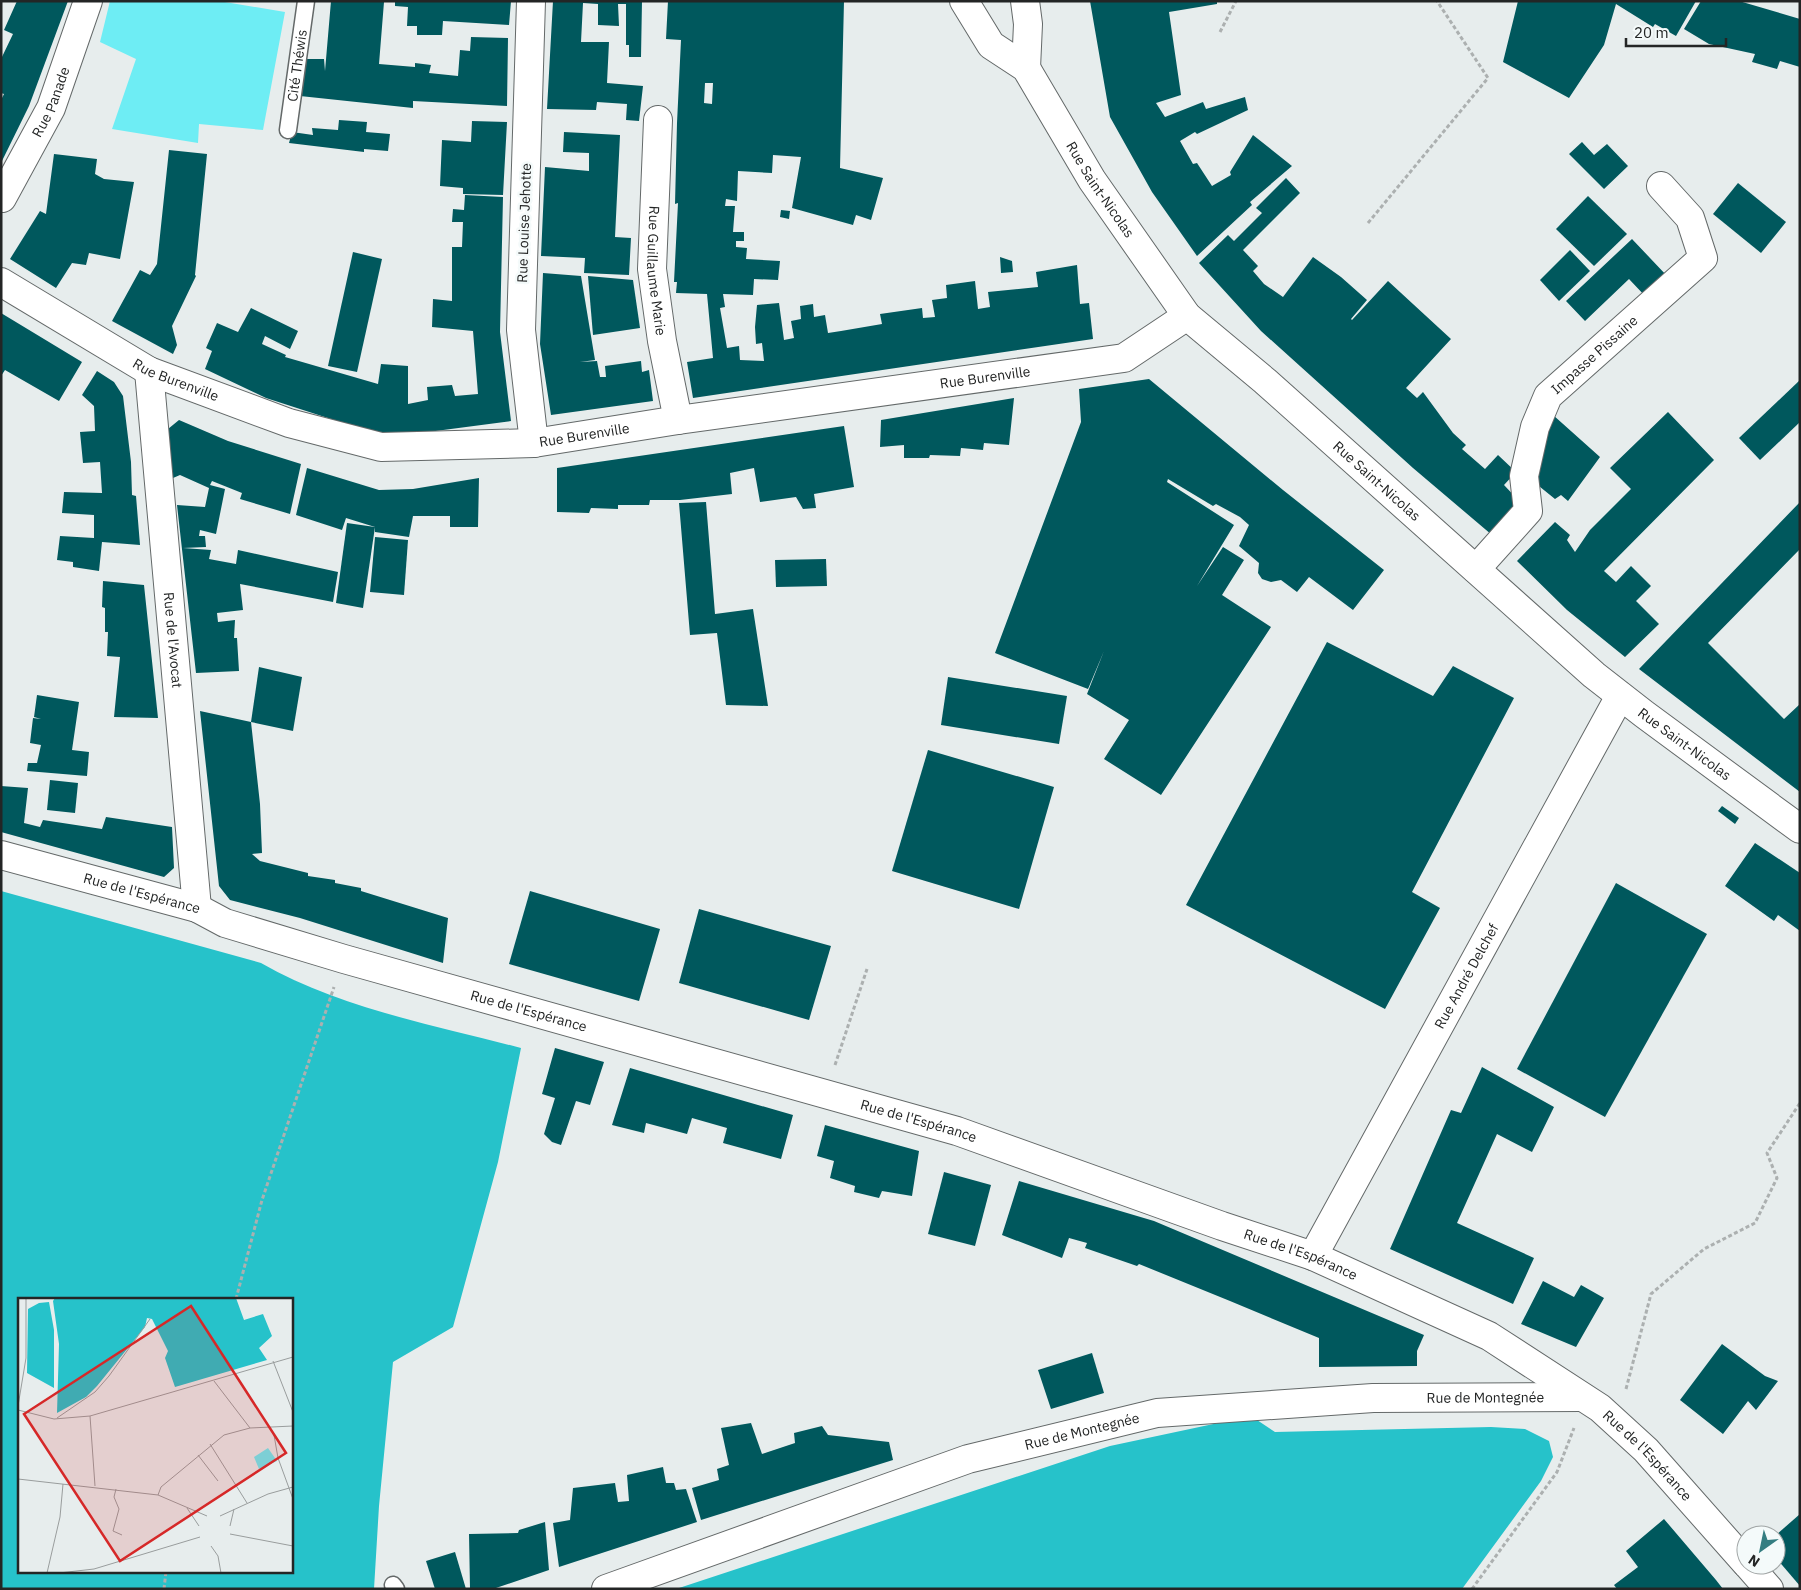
<svg xmlns="http://www.w3.org/2000/svg" width="1801" height="1590" font-family="'IBM Plex Sans',sans-serif">
<style>
.green{fill:#6eedf4}
.forest{fill:#26c2ca;fill-rule:evenodd}
.building{fill:#00585d;fill-rule:evenodd}
.lines{fill:none;stroke-linecap:round;stroke-linejoin:round}
.lane-casing{stroke:#646969;stroke-width:19}
.street-casing{stroke:#646969;stroke-width:30}
.secondary-casing{stroke:#646969;stroke-width:30}
.path{stroke:#acb0b0;stroke-width:3;stroke-dasharray:4 2.5;stroke-linecap:butt}
.lane{stroke:#fff;stroke-width:16}
.street{stroke:#fff;stroke-width:28}
.secondary{stroke:#fff;stroke-width:28}
.labels{text-anchor:middle;stroke-width:5;stroke-linejoin:round;paint-order:stroke}
.street-label{font-size:14px;fill:#232525;stroke:#f4fafa}
.inset-road{fill:none;stroke:#999d9d;stroke-width:1}
.view{fill:#d62828;fill-opacity:0.15;stroke:#d62828;stroke-width:2.5}
.inset-edge{fill:none;stroke:#232525;stroke-width:2.5}
</style>
<rect width="100%" height="100%" fill="#e7eded"/>
<polygon class="green" points="110,1 219,1 285,12 263,130 199,124 198,143 112,129 136,59 100,42"/>
<g class="forest">
<path d="M 1,891 L 261,963 C 339,1008 434,1025 521,1048 L 498,1162 L 453,1327 L 393,1362 L 379,1506 L 374,1589 L 1,1589 ZM 19,1299 L 291,1299 L 291,1571 L 19,1571 Z"/>
<polygon points="1251,1416 1275,1432 1491,1427 1525,1429 1549,1441 1553,1457 1541,1481 1462,1589 676,1589 1110,1446"/>
</g>
<g class="building">
<polygon points="17,1 68,1 29,106 1,163 1,100 4,94 1,93 1,59 13,34 4,30"/>
<polygon points="331,1 384,2 379,64 415,67 415,63 431,65 429,73 458,76 460,50 470,51 471,37 508,38 507,106 413,101 413,108 300,96 303,59 324,59 325,71"/>
<polygon points="395,1 511,1 509,25 443,21 442,35 417,35 417,26 407,26 408,7 395,6"/>
<polygon points="553,1 642,1 641,57 629,57 629,45 626,45 626,4 618,4 619,26 598,25 598,4 583,3 581,42 609,42 607,83 643,86 639,121 626,120 627,104 597,102 596,110 547,109"/>
<path d="M 668,1 L 844,1 L 840,168 L 883,178 L 871,220 L 856,215 L 853,225 L 792,208 L 801,157 L 773,155 L 772,173 L 738,171 L 737,201 L 726,199 L 725,206 L 735,206 L 733,232 L 744,232 L 744,241 L 736,241 L 736,247 L 747,248 L 746,259 L 780,261 L 778,280 L 754,279 L 753,295 L 723,294 L 725,307 L 720,308 L 727,348 L 739,346 L 740,360 L 764,361 L 762,343 L 756,344 L 755,327 L 757,305 L 779,303 L 784,340 L 794,338 L 791,321 L 801,319 L 800,306 L 813,304 L 814,317 L 825,315 L 828,333 L 841,331 L 882,324 L 880,314 L 922,308 L 923,318 L 935,317 L 932,300 L 947,298 L 946,285 L 975,281 L 978,309 L 990,307 L 988,292 L 1038,287 L 1036,272 L 1077,265 L 1080,304 L 1089,303 L 1093,339 L 693,398 L 687,362 L 713,358 L 707,294 L 676,293 L 677,282 L 674,282 L 678,203 L 675,204 L 677,123 L 681,40 L 666,39 ZM 705,83 L 713,83 L 712,104 L 704,103 Z"/>
<polygon points="1090,1 1217,1 1217,4 1169,12 1181,95 1156,103 1165,117 1203,102 1206,109 1245,97 1248,110 1197,134 1195,132 1180,141 1193,164 1197,163 1212,186 1231,175 1230,172 1253,135 1292,166 1250,202 1252,205 1197,256 1152,192 1110,117"/>
<polygon points="1518,1 1696,1 1676,36 1655,24 1653,27 1616,4 1604,45 1569,98 1503,62"/>
<polygon points="1701,1 1739,1 1800,19 1800,67 1780,61 1777,69 1752,62 1755,54 1709,44 1684,29"/>
<polygon points="339,120 367,122 366,132 390,134 388,151 364,149 364,152 289,143 292,132 313,135 312,128 338,130"/>
<polygon points="472,121 507,122 503,195 463,194 463,188 440,186 442,140 471,142"/>
<polygon points="564,132 620,135 615,237 631,238 629,275 584,273 585,258 541,256 545,167 589,171 589,153 563,152"/>
<polygon points="1582,142 1594,155 1607,144 1628,166 1604,189 1569,154"/>
<polygon points="169,150 207,154 195,275 196,276 172,326 177,345 173,354 112,321 140,270 150,275 157,264"/>
<polygon points="54,154 97,159 95,174 104,179 134,182 120,259 89,253 86,265 72,263 56,288 10,259 40,211 46,214"/>
<polygon points="1286,178 1300,193 1243,250 1258,266 1253,271 1264,284 1283,297 1313,257 1341,277 1367,300 1351,319 1352,320 1388,281 1451,339 1406,388 1417,398 1423,392 1453,433 1466,445 1462,449 1485,469 1498,455 1516,472 1504,485 1521,503 1492,535 1413,468 1261,331 1199,263 1228,235 1234,241 1262,213 1256,208"/>
<polygon points="1738,183 1786,222 1761,253 1713,214"/>
<polygon points="465,195 503,197 500,332 511,421 405,435 368,431 266,398 205,369 212,351 206,348 217,323 238,332 251,308 298,331 290,349 265,336 262,344 286,355 285,357 378,384 381,364 408,366 408,404 428,400 427,387 452,385 455,396 478,394 473,331 432,327 433,299 452,301 452,247 462,247 463,222 452,222 453,209 464,210"/>
<polygon points="1588,196 1627,234 1594,266 1556,229"/>
<polygon points="781,210 790,211 789,219 780,217"/>
<polygon points="1632,239 1668,277 1646,297 1629,279 1585,321 1566,301"/>
<polygon points="1570,250 1590,271 1559,301 1540,280"/>
<polygon points="353,252 382,259 357,372 328,366"/>
<polygon points="1000,257 1012,261 1013,272 1001,273"/>
<polygon points="543,273 581,276 595,360 580,362 597,361 600,377 606,377 605,366 641,361 642,372 649,370 653,401 551,415 540,344"/>
<polygon points="588,276 633,280 640,328 593,335"/>
<polygon points="1,313 82,362 59,401 5,370 1,376"/>
<polygon points="97,371 114,382 123,396 131,462 132,495 136,496 140,545 102,542 99,571 73,567 73,562 57,560 60,536 94,538 94,515 62,513 64,492 102,493 100,462 83,463 80,432 95,431 94,406 82,395"/>
<polygon points="1149,379 1283,490 1384,570 1353,610 1309,577 1297,592 1281,580 1271,582 1262,579 1258,573 1259,563 1239,546 1249,525 1240,517 1216,504 1213,506 1168,479 1167,482 1234,525 1197,586 1223,547 1244,560 1222,595 1271,627 1161,795 1104,759 1129,720 1087,694 1104,651 1088,689 995,653 1081,422 1079,389"/>
<polygon points="1800,380 1800,422 1760,460 1739,438"/>
<polygon points="1014,398 1009,445 984,443 983,450 961,448 960,456 930,455 929,458 904,458 904,445 880,447 881,420"/>
<polygon points="1668,412 1714,460 1604,571 1616,582 1631,566 1651,586 1636,601 1659,624 1625,657 1567,610 1517,561 1555,522 1570,535 1567,540 1575,552 1590,530 1631,489 1610,468"/>
<polygon points="1553,415 1600,457 1568,501 1561,495 1555,499 1529,478"/>
<polygon points="179,420 228,441 301,464 290,514 240,499 242,493 212,481 210,485 225,489 216,534 200,530 199,536 205,536 206,547 183,548 211,550 209,559 236,564 238,550 338,572 333,602 240,584 243,610 217,613 218,622 235,620 234,638 237,638 239,671 196,673 177,505 205,507 209,488 180,475 173,478 168,429"/>
<polygon points="844,426 854,487 814,494 816,508 803,509 796,497 760,502 754,468 730,473 732,494 680,500 650,500 649,505 618,505 618,509 591,508 589,513 557,512 557,468"/>
<polygon points="307,468 379,490 413,489 479,478 478,527 450,527 450,516 413,516 409,537 375,532 375,527 346,518 342,530 296,515"/>
<polygon points="706,502 715,614 753,609 768,706 726,705 717,633 690,635 679,503"/>
<polygon points="1800,502 1800,549 1708,643 1784,719 1800,704 1800,792 1639,669"/>
<polygon points="347,523 375,527 363,608 336,603"/>
<polygon points="375,537 408,540 404,595 370,592"/>
<polygon points="826,559 827,586 776,587 775,560"/>
<polygon points="103,581 144,585 158,718 114,717 120,657 107,656 108,632 105,632 105,608 102,607"/>
<polygon points="1327,642 1433,696 1453,666 1514,698 1412,892 1440,908 1385,1009 1186,905"/>
<polygon points="259,667 302,677 293,731 251,722"/>
<polygon points="948,677 1067,696 1059,744 941,725"/>
<polygon points="37,695 79,702 72,750 89,752 87,776 27,771 28,763 37,763 41,745 30,743 33,718 41,719 34,717"/>
<polygon points="200,711 251,722 260,804 262,853 252,854 260,861 308,873 308,876 335,880 335,883 361,888 361,891 448,918 443,963 300,918 230,900 219,886"/>
<polygon points="928,750 1054,787 1019,909 892,871"/>
<polygon points="50,780 78,783 75,813 47,810"/>
<polygon points="1,786 28,788 24,823 40,827 43,820 102,829 106,817 172,827 174,868 164,877 1,832"/>
<polygon points="1722,806 1739,818 1735,824 1718,811"/>
<polygon points="1755,843 1800,873 1800,931 1778,915 1774,921 1725,886"/>
<polygon points="1616,883 1707,934 1605,1117 1517,1069"/>
<polygon points="530,891 660,929 639,1001 509,964"/>
<polygon points="699,909 831,946 809,1020 679,983"/>
<polygon points="555,1048 604,1062 590,1105 576,1101 561,1145 552,1142 544,1134 555,1098 542,1094"/>
<polygon points="1482,1067 1554,1107 1532,1152 1497,1134 1457,1223 1534,1258 1513,1304 1390,1249 1451,1110 1461,1113"/>
<polygon points="630,1068 793,1115 781,1159 723,1143 727,1128 692,1118 687,1134 646,1123 644,1133 612,1125"/>
<polygon points="825,1125 919,1151 912,1196 882,1191 879,1198 854,1192 855,1186 830,1178 834,1161 817,1156"/>
<polygon points="944,1172 991,1185 975,1246 928,1234"/>
<polygon points="1019,1181 1154,1221 1424,1335 1417,1351 1417,1366 1319,1367 1319,1338 1230,1301 1139,1264 1137,1266 1085,1248 1087,1243 1069,1238 1062,1258 1002,1235"/>
<polygon points="1543,1281 1574,1297 1581,1285 1604,1298 1576,1347 1521,1324"/>
<polygon points="1722,1344 1765,1376 1778,1381 1756,1410 1748,1401 1723,1434 1680,1400"/>
<polygon points="1092,1353 1104,1393 1051,1409 1038,1370"/>
<polygon points="751,1423 762,1454 795,1443 794,1433 822,1426 828,1435 889,1442 893,1460 701,1520 692,1488 719,1480 717,1469 729,1465 721,1428"/>
<polygon points="663,1467 666,1483 674,1483 676,1490 686,1489 697,1522 559,1567 553,1523 570,1520 573,1488 615,1483 618,1502 629,1501 627,1475"/>
<polygon points="1800,1514 1800,1586 1776,1558 1776,1535"/>
<polygon points="1664,1519 1716,1580 1723,1589 1617,1589 1614,1585 1638,1567 1626,1551"/>
<polygon points="545,1522 549,1570 493,1589 470,1589 469,1534 518,1533 519,1530"/>
<polygon points="455,1552 466,1589 435,1589 426,1561"/>
</g>
<g class="lines">
<defs>
<g id="lane">
<path id="s1" d="M 288,130 L 306,1"/>
<polyline points="393,1585 396,1589"/>
</g>
<g id="street">
<polyline points="531,1 521,330 534,443"/>
<path id="s2" d="M 658,120 L 652,269 L 662,341 L 678,420"/>
<path id="s3" d="M 2,198 L 51,108 L 88,1"/>
<path id="s4" d="M 1,282 L 149,371 L 289,423 L 381,447 L 534,443 L 678,420 L 1124,358 L 1187,316"/>
<path id="s5" d="M 149,371 L 197,908"/>
<path id="s6" d="M 1476,569 L 1528,511 L 1524,476 L 1535,427 L 1548,396 L 1703,258 L 1690,218 L 1661,186"/>
<path id="s7" d="M 1,855 L 197,908 L 225,923 L 344,959 L 957,1131 L 1222,1226 L 1313,1256 L 1489,1336 L 1600,1408 L 1646,1450 L 1746,1563"/>
<path id="s8" d="M 1313,1256 L 1620,696"/>
<polyline points="1748,1565 1769,1589"/>
<path id="s9" d="M 606,1589 L 968,1459 L 1157,1413 L 1373,1398 L 1582,1397"/>
</g>
<g id="secondary">
<path id="s10" d="M 964,1 L 991,45 L 1026,68 L 1092,180 L 1187,316 L 1265,381 L 1594,675 L 1644,714 L 1800,829"/>
<polyline points="1025,1 1028,24 1026,68"/>
</g>
</defs>
<use href="#lane" class="lane-casing"/>
<use href="#street" class="street-casing"/>
<use href="#secondary" class="secondary-casing"/>
<g class="path">
<polyline points="1220,32 1236,1"/>
<polyline points="1368,223 1488,78 1437,1"/>
<polyline points="835,1065 867,969"/>
<polyline points="236,1299 262,1200 334,987"/>
<polyline points="1626,1389 1651,1294 1704,1249 1755,1223 1777,1178 1767,1153 1800,1103"/>
<polyline points="164,1589 166,1571"/>
<polyline points="1472,1589 1557,1472 1574,1428"/>
</g>
<use href="#lane" class="lane"/>
<use href="#street" class="street"/>
<use href="#secondary" class="secondary"/>
</g>
<g class="labels">
<g class="street-label">
<text dy="5" stroke="none"><textPath href="#s1" startOffset="65">Cité Théwis</textPath></text>
<text dy="5" stroke="none"><textPath href="#s3" startOffset="108">Rue Panade</textPath></text>
<text dy="5" stroke="none"><textPath href="#s10" startOffset="236">Rue Saint-Nicolas</textPath></text>
<text transform="translate(524 223) rotate(-88)" y="5">Rue Louise Jehotte</text>
<text dy="5" stroke="none"><textPath href="#s2" startOffset="151">Rue Guillaume Marie</textPath></text>
<text dy="5" stroke="none"><textPath href="#s6" startOffset="259">Impasse Pissaine</textPath></text>
<text dy="5" stroke="none"><textPath href="#s4" startOffset="1026">Rue Burenville</textPath></text>
<text dy="5" stroke="none"><textPath href="#s4" startOffset="201">Rue Burenville</textPath></text>
<text dy="5" stroke="none"><textPath href="#s4" startOffset="621">Rue Burenville</textPath></text>
<text dy="5" stroke="none"><textPath href="#s10" startOffset="641">Rue Saint-Nicolas</textPath></text>
<text dy="5" stroke="none"><textPath href="#s5" startOffset="270">Rue de l'Avocat</textPath></text>
<text dy="5" stroke="none"><textPath href="#s10" startOffset="1046">Rue Saint-Nicolas</textPath></text>
<text dy="5" stroke="none"><textPath href="#s7" startOffset="146">Rue de l'Espérance</textPath></text>
<text dy="5" stroke="none"><textPath href="#s8" startOffset="319">Rue André Delchef</textPath></text>
<text dy="5" stroke="none"><textPath href="#s7" startOffset="551">Rue de l'Espérance</textPath></text>
<text dy="5" stroke="none"><textPath href="#s7" startOffset="956">Rue de l'Espérance</textPath></text>
<text dy="5" stroke="none"><textPath href="#s7" startOffset="1361">Rue de l'Espérance</textPath></text>
<text dy="5" stroke="none"><textPath href="#s9" startOffset="908">Rue de Montegnée</textPath></text>
<text dy="5" stroke="none"><textPath href="#s9" startOffset="502">Rue de Montegnée</textPath></text>
<text dy="5" stroke="none"><textPath href="#s7" startOffset="1766">Rue de l'Espérance</textPath></text>
</g>
</g>
<g transform="translate(18 1298)">
<rect width="275" height="275" fill="#e7eded"/>
<path d="M 250,150 L 259,163 L 241,171 L 236,159 Z" fill="#6eedf4"/>
<path d="M 37,0 L 218,0 L 226,22 L 245,16 L 254,38 L 241,50 L 249,62 L 157,89 L 147,60 L 150,53 L 134,21 L 129,20 L 127,29 L 79,88 L 68,99 L 39,115 L 41,46 L 35,3 ZM 31,4 L 36,32 L 36,90 L 9,75 L 10,11 L 21,5 Z" fill="#26c2ca"/>
<path class="inset-road" d="M 255,63 L 275,114M 196,83 L 232,130M 0,108 L 8,60 L 8,0M 0,112 L 36,121 L 72,118 L 275,59M 72,118 L 77,188M 39,120 L 77,94 L 91,78 L 132,21M 256,137 L 260,160 L 275,201M 192,146 L 229,205M 180,157 L 200,183M 0,181 L 140,197 L 189,218M 98,191 L 96,199 L 101,211 L 95,233 L 104,237M 140,197 L 143,189 L 206,137 L 232,130 L 275,128M 169,210 L 181,228M 202,218 L 250,196 L 275,189M 212,228 L 216,211M 212,236 L 275,248M 193,248 L 200,258 L 203,275M 29,275 L 42,219 L 45,186M 41,275 L 76,271 L 182,239"/>
<path class="view" d="M 173,8 L 268,155 L 102,263 L 6,116 Z"/>
<rect width="275" height="275" class="inset-edge"/>
</g>
<rect width="1801" height="1590" fill="none" stroke="#232525" stroke-width="5"/>
<g transform="translate(1761 1550) rotate(213)"><circle r="24" fill="#f4fafa" stroke="#a0a5a5"/>
<path d="M0-4L9 19L0 12L-9 19Z" fill="#347d81"/>
<text y="-8" font-size="14" font-weight="bold" text-anchor="middle" fill="#232525">N</text>
</g>
<path d="M1626 38v8h100v-8" fill="none" stroke="#232525" stroke-width="2.5"/>
<text x="1634" y="38" font-size="15" fill="#232525" stroke="#f4fafa" stroke-width="4" paint-order="stroke">20 m</text>
</svg>
